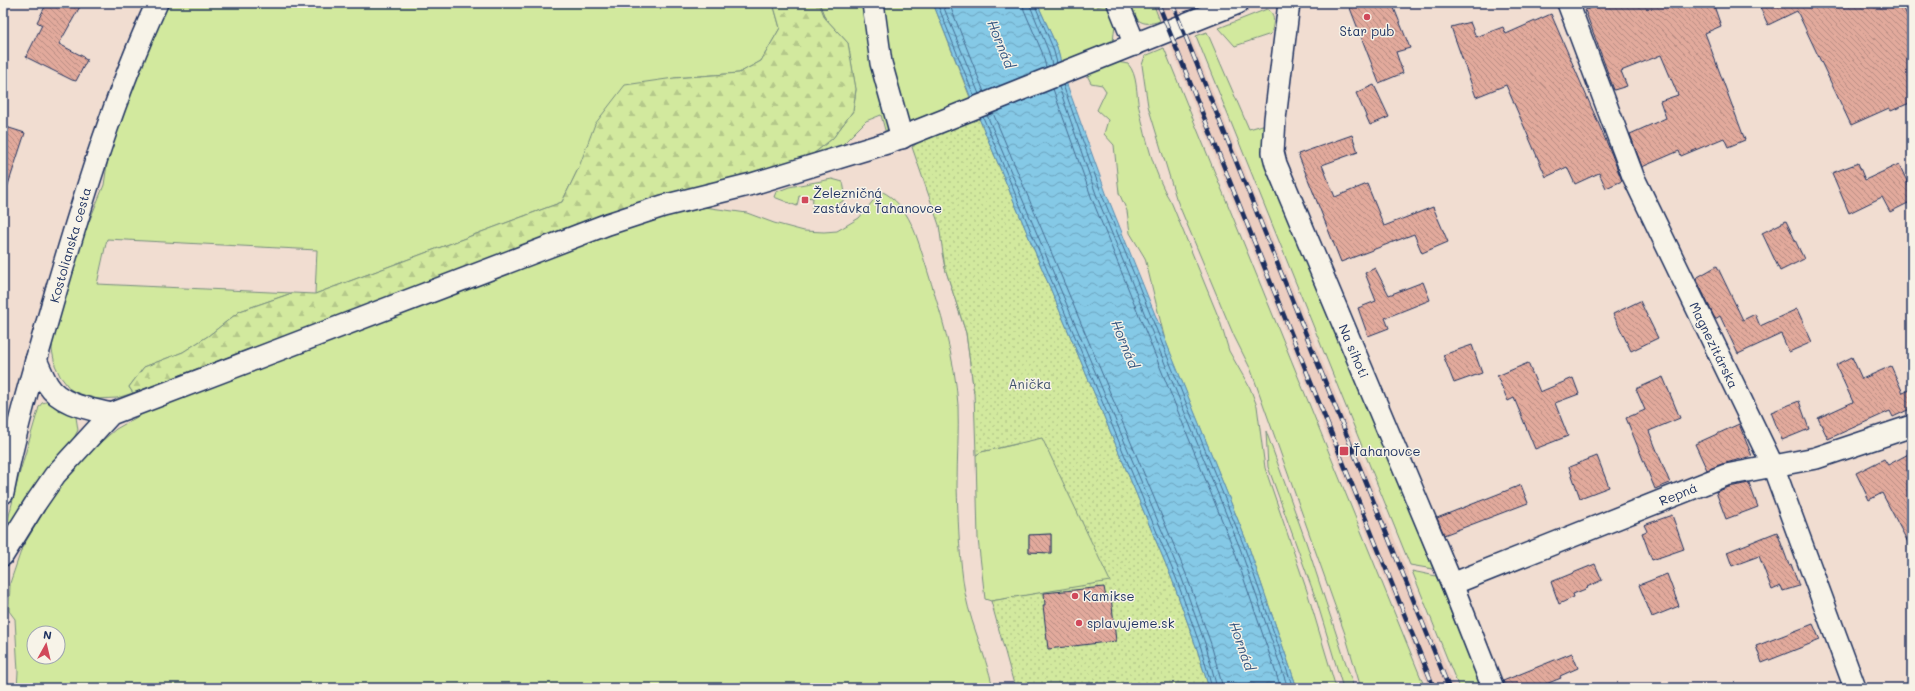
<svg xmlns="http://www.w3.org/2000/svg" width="1915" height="691" font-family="Mali,sans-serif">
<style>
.built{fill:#eccec1}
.grass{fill:#d2e99e;stroke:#768c7e;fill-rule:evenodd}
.forest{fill:url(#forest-firs);stroke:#768c7e}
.park{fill:url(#park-dots);stroke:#768c7e}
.water{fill:url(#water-waves);stroke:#5b8bb0}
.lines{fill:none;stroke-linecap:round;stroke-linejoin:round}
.shore{stroke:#456d94;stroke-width:1}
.building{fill:url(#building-back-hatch);stroke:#1b2f5e}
.minor-casing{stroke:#1b2f5e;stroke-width:24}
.minor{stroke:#f7f3e8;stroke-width:21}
.rail-casing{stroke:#1b2f5e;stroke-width:4.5}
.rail{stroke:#f7f3e8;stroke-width:3;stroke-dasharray:9;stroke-linecap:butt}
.poi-dot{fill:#d1495b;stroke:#f7f3e8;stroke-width:1.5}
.labels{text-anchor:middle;stroke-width:3;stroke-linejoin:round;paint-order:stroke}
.poi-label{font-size:13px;fill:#1b2f5e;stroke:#f7f3e8;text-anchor:start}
.street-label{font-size:13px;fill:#1b2f5e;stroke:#f7f3e8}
.park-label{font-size:13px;fill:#40546b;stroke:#f7f3e8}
.water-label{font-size:14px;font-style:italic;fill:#365680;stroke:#f7f3e8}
</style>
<defs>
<pattern id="forest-firs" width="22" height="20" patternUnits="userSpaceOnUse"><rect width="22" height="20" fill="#d2e99e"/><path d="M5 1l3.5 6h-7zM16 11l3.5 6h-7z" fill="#b4c88a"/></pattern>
<pattern id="park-dots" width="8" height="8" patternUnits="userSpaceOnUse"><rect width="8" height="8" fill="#d2e99e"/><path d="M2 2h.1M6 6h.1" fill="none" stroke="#b4c88a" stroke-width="1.8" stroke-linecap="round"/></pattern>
<pattern id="water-waves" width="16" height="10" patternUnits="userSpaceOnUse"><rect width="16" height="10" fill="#85c9e6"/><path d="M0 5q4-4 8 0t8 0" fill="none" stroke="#6ca4be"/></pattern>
<pattern id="building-back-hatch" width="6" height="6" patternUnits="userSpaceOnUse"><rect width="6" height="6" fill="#e2aa9c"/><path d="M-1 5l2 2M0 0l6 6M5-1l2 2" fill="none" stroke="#b68b82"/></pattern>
</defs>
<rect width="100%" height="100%" fill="#f1ddd1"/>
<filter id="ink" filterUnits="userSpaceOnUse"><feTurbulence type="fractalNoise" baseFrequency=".025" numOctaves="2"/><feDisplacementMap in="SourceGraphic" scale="8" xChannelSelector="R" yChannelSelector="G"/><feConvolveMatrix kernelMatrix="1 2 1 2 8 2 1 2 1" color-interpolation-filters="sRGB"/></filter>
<g filter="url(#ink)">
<polygon class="built" points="1153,3 1177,3 1455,688 1429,688"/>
<g class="grass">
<polygon points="167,3 773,3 780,28 761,61 739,73 674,78 579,167 562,202 315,294 317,250 107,239 97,284 292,293 240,311 208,336 183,352 144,367 129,387 133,393 117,398 95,399 81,396 70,389 60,376 55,365 52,350 53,333 73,261 104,185 111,137"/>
<polygon points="819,3 867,3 889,121 886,134 881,115 866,121 839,148 803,162 833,138 853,111 856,90 848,43 825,18"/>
<polygon points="877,3 933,3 971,100 909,124 906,123"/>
<polygon points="1037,3 1095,3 1097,7 1111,3 1115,24 1113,42 1061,64 1057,47"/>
<path d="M 1127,3 L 1153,3 L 1160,21 C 1140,28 1135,19 1127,3 Z"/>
<path d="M 1267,9 C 1277,14 1273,26 1271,34 L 1235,46 L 1219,28 Z"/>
<polygon points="1207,32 1249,129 1266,124 1358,381 1433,569 1410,565 1196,36"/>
<polygon points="1164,48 1425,688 1361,688 1345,634 1251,370 1234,336 1176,198 1148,106 1142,65 1145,56"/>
<path d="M 1117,62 L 1128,64 C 1138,75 1136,94 1139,108 C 1147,142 1154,175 1172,204 L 1220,321 L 1229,351 L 1250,388 L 1257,406 L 1265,468 L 1307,591 L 1336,688 L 1297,688 L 1248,545 L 1165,340 L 1145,258 L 1130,233 L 1127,211 L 1119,193 L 1114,145 L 1104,134 L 1108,120 L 1097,110 L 1106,91 L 1102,85 L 1091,83 L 1087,75 Z"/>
<polygon points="832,179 843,182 845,193 843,201 832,208 812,208 813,198 799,196 797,206 774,197 776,192 789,187"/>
<path d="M 881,191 C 910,205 917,238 926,266 C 940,312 955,356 958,405 C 959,432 957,459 957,486 C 958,517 959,549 963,580 C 967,617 985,651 993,688 L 17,688 L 18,672 L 15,619 L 9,611 L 10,583 L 22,548 L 56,491 L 88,453 L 116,429 L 144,413 L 187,393 L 345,336 L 601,238 L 662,217 L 704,207 L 747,213 L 774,223 L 804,231 L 824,232 L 837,231 L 859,218 ZM 34,633 L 58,633 L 58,657 L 34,657 Z"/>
<path d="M 942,253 L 957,262 L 1118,590 L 1104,583 L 991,601 L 985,599 L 978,539 L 976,455 L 981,452 L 1017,444 L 974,393 L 966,333 L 945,268 ZM 1051,534 L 1051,553 L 1029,552 L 1029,535 Z"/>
<polygon points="46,402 51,402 76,417 78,430 74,438 42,476 12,526 7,524 19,475 39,407 42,403"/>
<polygon points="1266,431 1306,542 1354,688 1343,688 1317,602 1268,467"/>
<polygon points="1412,571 1436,576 1482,688 1459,688"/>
</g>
<polygon class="forest" points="773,3 819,3 825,18 848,43 856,89 853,111 833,138 803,162 534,242 133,393 129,387 144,367 183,352 208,336 240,311 292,293 315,294 562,202 579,167 595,124 625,85 674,78 739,73 761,61 780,28"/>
<polygon class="park" points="979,118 1172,579 1197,649 1209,688 1015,688 991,601 1110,581 1042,438 981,452 976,455 974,393 966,333 945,268 939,225 912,147 923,139"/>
<polygon class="water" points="933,3 1037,3 1057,47 1065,79 1106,193 1248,545 1297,688 1209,688 1197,649 1172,579 979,118"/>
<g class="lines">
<g class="shore">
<polyline points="937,3 974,96"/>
<polyline points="942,3 979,94"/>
<polyline points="949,3 984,92"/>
<polyline points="1023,3 1024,10 1042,52 1046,67"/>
<polyline points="1029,3 1048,50 1052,65"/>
<polyline points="1034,3 1053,48 1057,63"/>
<polyline points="1063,85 1102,195 1244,546 1293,688"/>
<polyline points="1059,87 1097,197 1240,548 1288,688"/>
<polyline points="1053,89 1092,199 1234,550 1281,688"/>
<polyline points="993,113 1186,574 1211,644 1223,688"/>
<polyline points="987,115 1181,576 1206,646 1217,688"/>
<polyline points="983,117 1176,578 1201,648 1212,688"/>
</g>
</g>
<g class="building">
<polygon points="47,3 82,3 59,44 84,57 83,58 87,60 76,81 72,80 26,57 42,25 37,22"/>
<polygon points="1348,3 1392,3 1410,48 1396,52 1403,73 1379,83"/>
<polygon points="1606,3 1713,3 1721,26 1705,33 1745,140 1728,147 1724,138 1681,156 1679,151 1642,167 1630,134 1666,118 1660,101 1678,95 1661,55 1621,71 1627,86 1614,90 1585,10"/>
<polygon points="1758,3 1901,3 1912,25 1912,102 1891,111 1889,108 1851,125 1797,11 1768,25"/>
<polygon points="1551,14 1610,150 1622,181 1606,188 1599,173 1575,184 1567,167 1546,177 1506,85 1476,97 1451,27 1470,22 1476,37 1503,27 1506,34"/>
<polygon points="1374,85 1389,117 1370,125 1356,93"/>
<polygon points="3,126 25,133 6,191 3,191"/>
<polygon points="1352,135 1358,152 1322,165 1335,197 1367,184 1384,226 1433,207 1448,242 1422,253 1414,234 1341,262 1298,154"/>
<polygon points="1858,163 1865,180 1899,164 1912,192 1912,201 1890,212 1882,197 1849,213 1832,173"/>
<polygon points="1786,221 1804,259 1780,271 1762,233"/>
<polygon points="1717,266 1743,320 1755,314 1760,326 1797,309 1812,342 1789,352 1781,334 1738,354 1720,316 1715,319 1696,278"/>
<polygon points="1375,268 1389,295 1423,282 1430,300 1385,318 1389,328 1368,336 1358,308 1376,301 1365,273"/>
<polygon points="1640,301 1658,338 1631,351 1613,314"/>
<polygon points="1472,345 1482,373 1454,383 1443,355"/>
<polygon points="1852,357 1862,379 1891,366 1903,393 1912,389 1912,408 1893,417 1890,411 1828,439 1818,418 1853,402 1836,365"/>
<polygon points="1528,363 1540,392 1573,378 1579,394 1555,403 1568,436 1535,449 1514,398 1508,401 1497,376"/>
<polygon points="1663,377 1680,418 1649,431 1670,483 1655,489 1626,418 1645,410 1636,389"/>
<polygon points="1799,401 1809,429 1782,440 1771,412"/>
<polygon points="1739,424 1752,456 1722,464 1707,470 1695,444"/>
<polygon points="1912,452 1912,550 1882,493 1869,500 1856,473 1884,459 1888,465"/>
<polygon points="1597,456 1609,487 1580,498 1569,467"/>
<polygon points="1749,483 1758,507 1726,519 1716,492 1729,487"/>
<polygon points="1521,485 1528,503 1444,535 1437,518"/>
<polygon points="1672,515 1684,549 1652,560 1642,533 1647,531 1644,525"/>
<polygon points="1777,532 1789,565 1791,564 1799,586 1783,591 1781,586 1772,590 1759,556 1732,566 1727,552"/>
<polygon points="1051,534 1051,553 1029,552 1029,535"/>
<polygon points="1595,564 1602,580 1587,587 1588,588 1573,594 1574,597 1559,604 1551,582"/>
<polygon points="1667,574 1679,606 1652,617 1639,585"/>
<polygon points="1104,587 1106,598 1111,597 1116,641 1048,649 1043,605 1045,605 1044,593"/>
<polygon points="1813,624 1820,640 1762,663 1756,646"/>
<polygon points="1572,653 1578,668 1560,676 1561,678 1536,688 1505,688 1503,681"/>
</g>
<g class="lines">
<defs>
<g id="minor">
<polyline points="873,3 881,63 902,138"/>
<polyline points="1118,3 1135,45"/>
<polyline points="1289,3 1275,119 1273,152 1276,164 1452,584 1493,688"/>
<polyline points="1568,3 1633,176 1773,466 1855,688"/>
<path d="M 36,360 C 40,368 43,377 48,385 C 60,405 91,409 111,414"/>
<path d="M 3,493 C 16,425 37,358 56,291 C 85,192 114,97 157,3"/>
<polyline points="3,555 35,504 55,475 111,414 608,224 663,206 752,184 887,143 1238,3"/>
<polyline points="1452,584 1726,475 1816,458 1912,426"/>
</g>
</defs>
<use href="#minor" class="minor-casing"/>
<use href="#minor" class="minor"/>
<defs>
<g id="rail">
<polyline points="1158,3 1434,688"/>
<polyline points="1172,3 1449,688"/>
</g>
</defs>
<use href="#rail" class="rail-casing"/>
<use href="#rail" class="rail"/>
</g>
</g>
<g class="poi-dot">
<circle cx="1367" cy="17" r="4"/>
<rect x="801" y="196" width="8" height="8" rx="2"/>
<rect x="1339" y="446" width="10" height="10" rx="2"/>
<circle cx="1075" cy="596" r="4"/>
<circle cx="1079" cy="623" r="4"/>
</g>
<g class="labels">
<g class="poi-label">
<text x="1367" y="36" text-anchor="middle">Star pub</text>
<text x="813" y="198">Železničná<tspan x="813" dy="15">zastávka Ťahanovce</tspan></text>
<text x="1353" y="456">Ťahanovce</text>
<text x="1083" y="601">Kamikse</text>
<text x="1087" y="628">splavujeme.sk</text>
</g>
<g class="street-label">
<text transform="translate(70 245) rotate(-74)" y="5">Kostolianska cesta</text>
<text transform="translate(1714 345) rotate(64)" y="5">Magnezitárska</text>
<text transform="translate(1354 351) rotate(67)" y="5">Na sihoti</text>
<text transform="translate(1678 494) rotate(-22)" y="5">Repná</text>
</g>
<g class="park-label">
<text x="1030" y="389">Anička</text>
</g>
<g class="water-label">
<text transform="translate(1001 44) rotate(68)" y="5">Hornád</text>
<text transform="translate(1125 344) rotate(68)" y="5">Hornád</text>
<text transform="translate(1242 646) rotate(71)" y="5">Hornád</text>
</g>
</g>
<rect width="1915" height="691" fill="none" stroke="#f7f3e8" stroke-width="16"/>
<rect x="8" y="8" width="1899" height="675" fill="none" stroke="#1b2f5e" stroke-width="1.5" filter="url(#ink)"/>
<g transform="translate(46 645) rotate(8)"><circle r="19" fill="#f7f3e8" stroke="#9fa5b1"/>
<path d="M0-3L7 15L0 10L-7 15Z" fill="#d1495b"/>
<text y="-6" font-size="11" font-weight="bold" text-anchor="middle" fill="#1b2f5e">N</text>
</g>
</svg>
